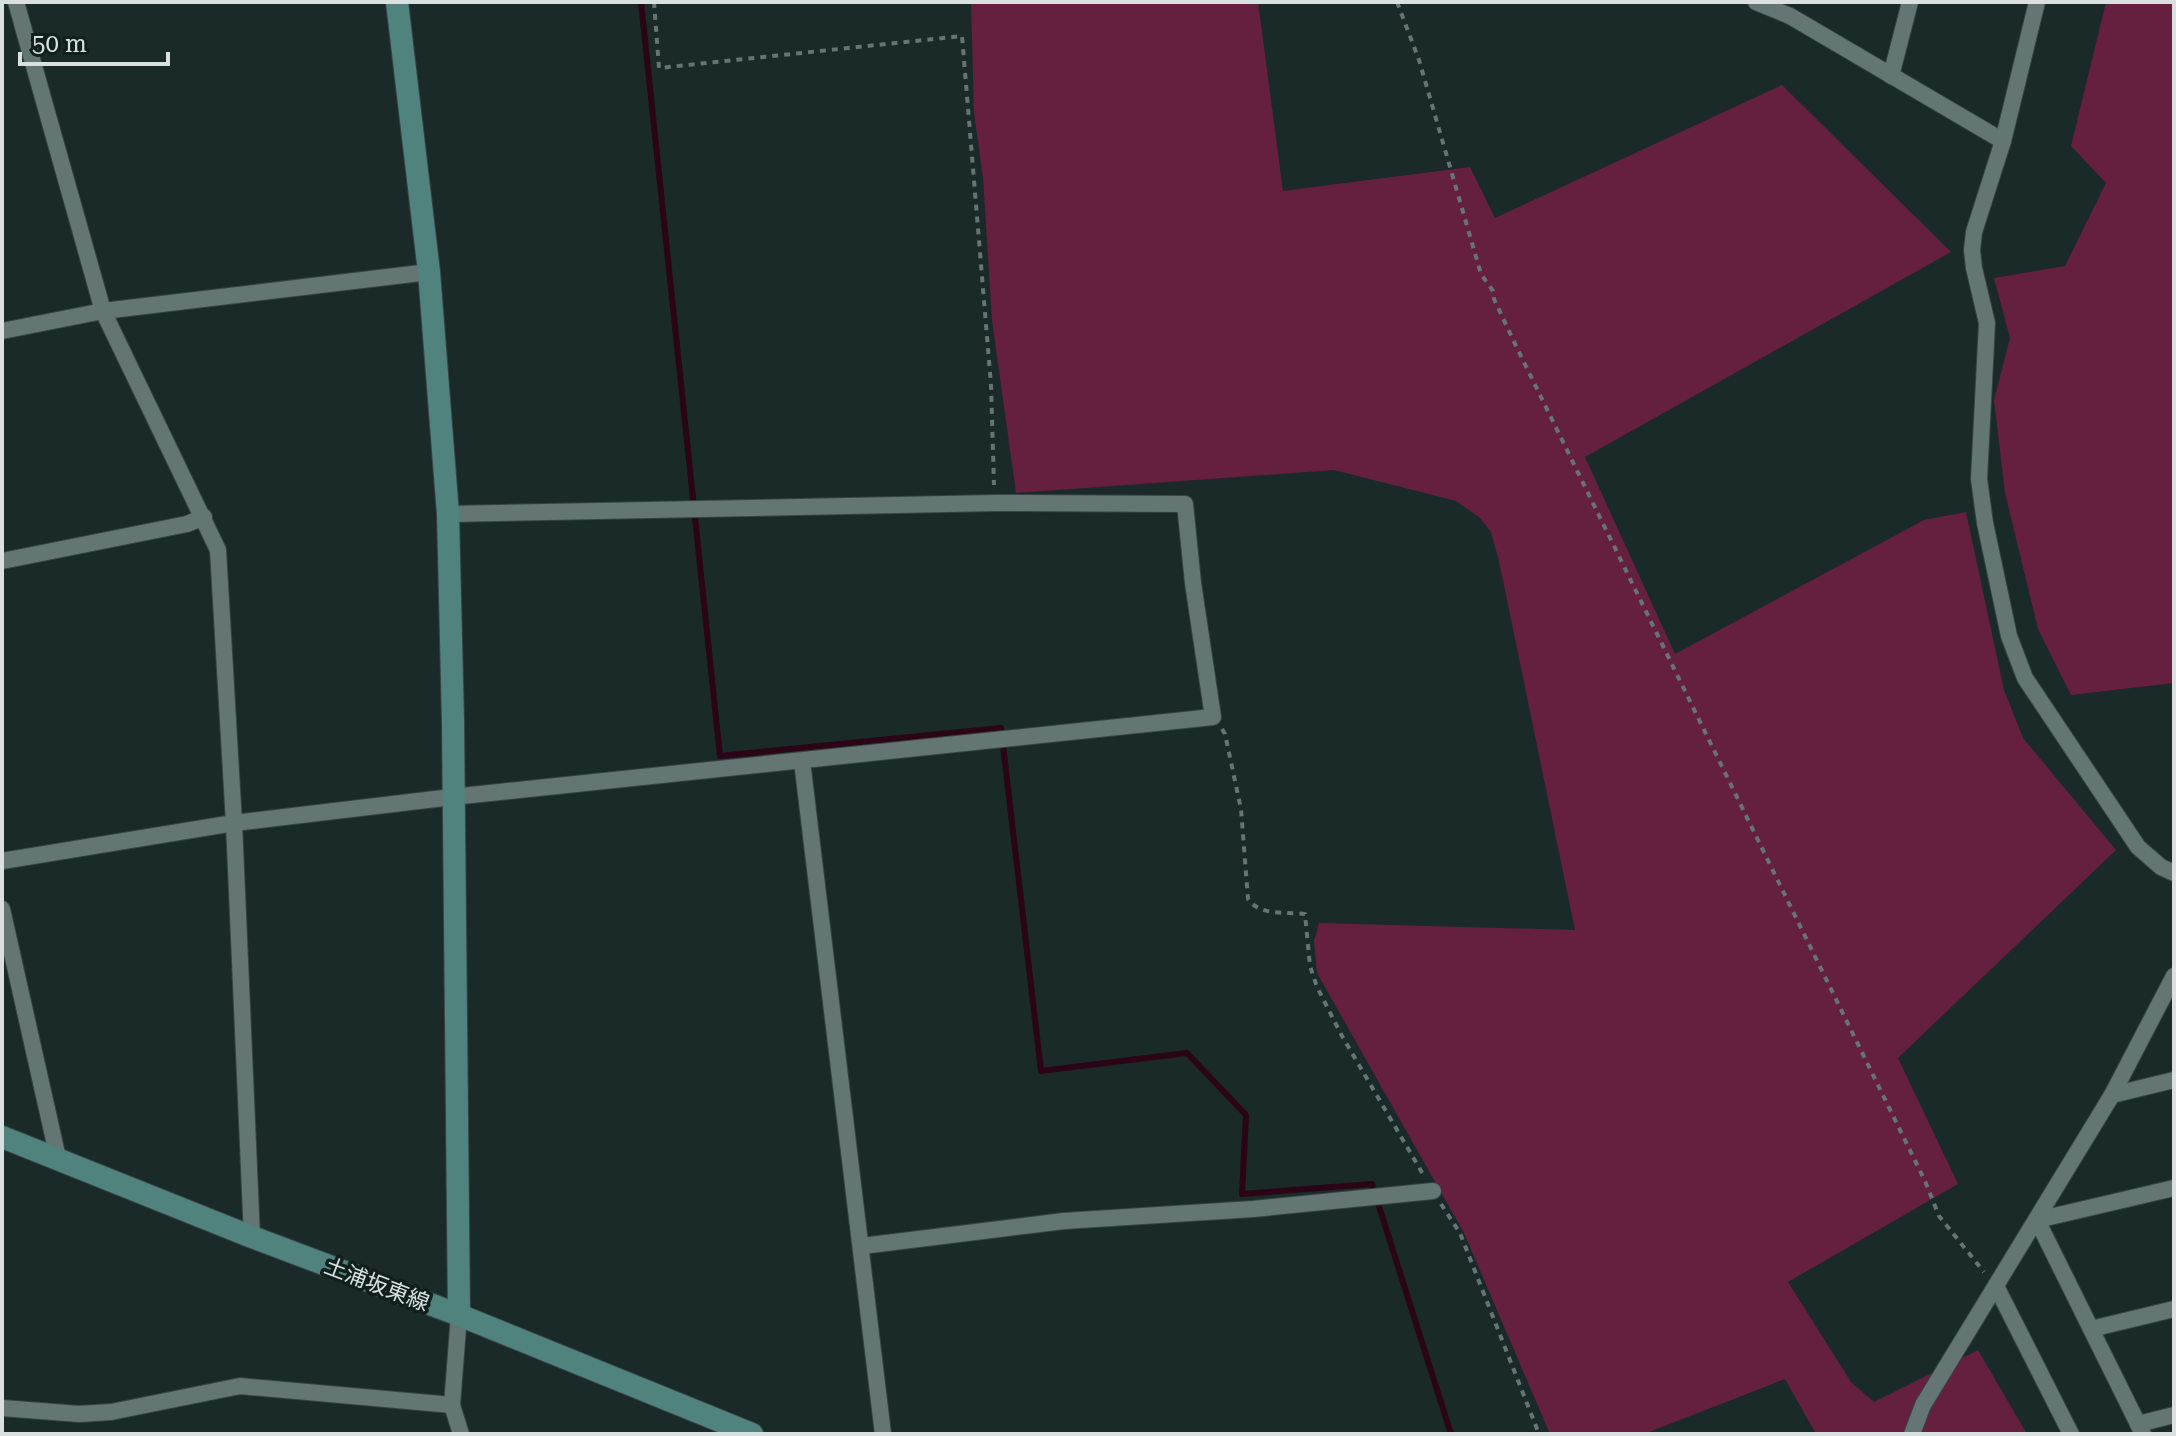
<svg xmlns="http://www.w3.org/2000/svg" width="2176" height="1436" font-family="'Roboto Serif','Noto Sans JP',serif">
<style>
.green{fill:#64203e}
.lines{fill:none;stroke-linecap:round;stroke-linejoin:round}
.stream{stroke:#2c0417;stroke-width:6}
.street-casing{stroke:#374443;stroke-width:18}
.secondary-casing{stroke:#374443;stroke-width:24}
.path{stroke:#667472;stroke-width:4;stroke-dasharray:6 6;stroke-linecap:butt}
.street{stroke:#647674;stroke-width:16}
.secondary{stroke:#50837e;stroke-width:22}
.labels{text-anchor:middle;stroke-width:7;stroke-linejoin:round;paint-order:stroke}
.street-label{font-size:22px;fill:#d8e1e0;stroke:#11201e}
</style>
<rect width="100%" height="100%" fill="#1a2a28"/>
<g class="green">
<polygon points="971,2 1258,2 1283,191 1470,167 1495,218 1782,85 1951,252 1585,457 1675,654 1924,520 1966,512 2004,690 2023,738 2116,850 1898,1058 1958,1184 1788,1282 1851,1382 1874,1402 1978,1350 2027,1434 1816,1434 1785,1379 1644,1434 1550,1434 1464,1233 1317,973 1314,941 1319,923 1575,930 1499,561 1491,532 1479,517 1456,501 1334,470 1016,493 992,320 983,178 974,113"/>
<polygon points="2106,2 2174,2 2174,683 2071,695 2038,629 2005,493 1994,400 2010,338 1994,278 2065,266 2106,183 2071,146"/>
</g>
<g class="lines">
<polyline class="stream" points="641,2 720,756 1001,728 1041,1071 1187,1053 1246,1115 1242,1194 1372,1184 1451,1434"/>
<defs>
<g id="street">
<polyline points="16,2 103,311 218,550 234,823 252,1237"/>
<polyline points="1756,2 1790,16 2003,141"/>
<polyline points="2037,2 2003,141 1974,232 1972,250 1974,268 1987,323 1979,479 1985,523 2009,636 2025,678 2138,847 2161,867 2174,873"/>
<polyline points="1891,76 1910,2"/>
<polyline points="2,331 103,311 429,272"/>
<polyline points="2,561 187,524 204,517"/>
<polyline points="802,761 883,1434"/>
<polyline points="2,861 234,823 452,797 1213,717 1193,583 1185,504 995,503 448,514"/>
<polyline points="2,909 58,1158"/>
<polyline points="2112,1095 2174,1080"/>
<polyline points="862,1246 1064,1221 1253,1209 1433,1191"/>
<polyline points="1996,1286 2071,1434"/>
<polyline points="459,1315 452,1405 461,1434"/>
<polyline points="2091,1329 2174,1309"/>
<polyline points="2,1408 79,1414 111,1412 240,1386 452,1405"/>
<polyline points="2138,1424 2174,1415"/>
<polyline points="1912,1434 1923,1405 2112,1095 2174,976"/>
<polyline points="2143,1434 2037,1220 2174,1188"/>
</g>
<g id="secondary">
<polyline points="397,2 429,272 448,514 453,722 459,1315"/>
<polyline points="2,1137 252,1237 459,1315 752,1434"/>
</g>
</defs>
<use href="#street" class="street-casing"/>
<use href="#secondary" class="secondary-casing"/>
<g class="path">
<polyline points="654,2 659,68 962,36 991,385 994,485"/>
<polyline points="1397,2 1419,60 1481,274 1493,291 1494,299 1516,346 1925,1181 1939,1216 1984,1272"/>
<path d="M 1222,729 L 1225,734 L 1241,809 L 1248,899 C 1259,916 1287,912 1305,914 L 1310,966 L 1317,987 L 1342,1036 L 1424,1176"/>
<polyline points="1441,1204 1460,1233 1539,1434"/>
</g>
<use href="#street" class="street"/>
<use href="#secondary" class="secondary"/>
</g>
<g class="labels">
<g class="street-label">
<text transform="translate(377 1284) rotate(21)" y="8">土浦坂東線</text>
</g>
</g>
<rect width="2176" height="1436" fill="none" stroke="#d8e1e0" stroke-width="8"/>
<path d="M20 52v12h148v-12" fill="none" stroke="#d8e1e0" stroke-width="4"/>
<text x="32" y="52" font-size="24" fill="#d8e1e0" stroke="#11201e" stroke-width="6" paint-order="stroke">50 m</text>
</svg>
